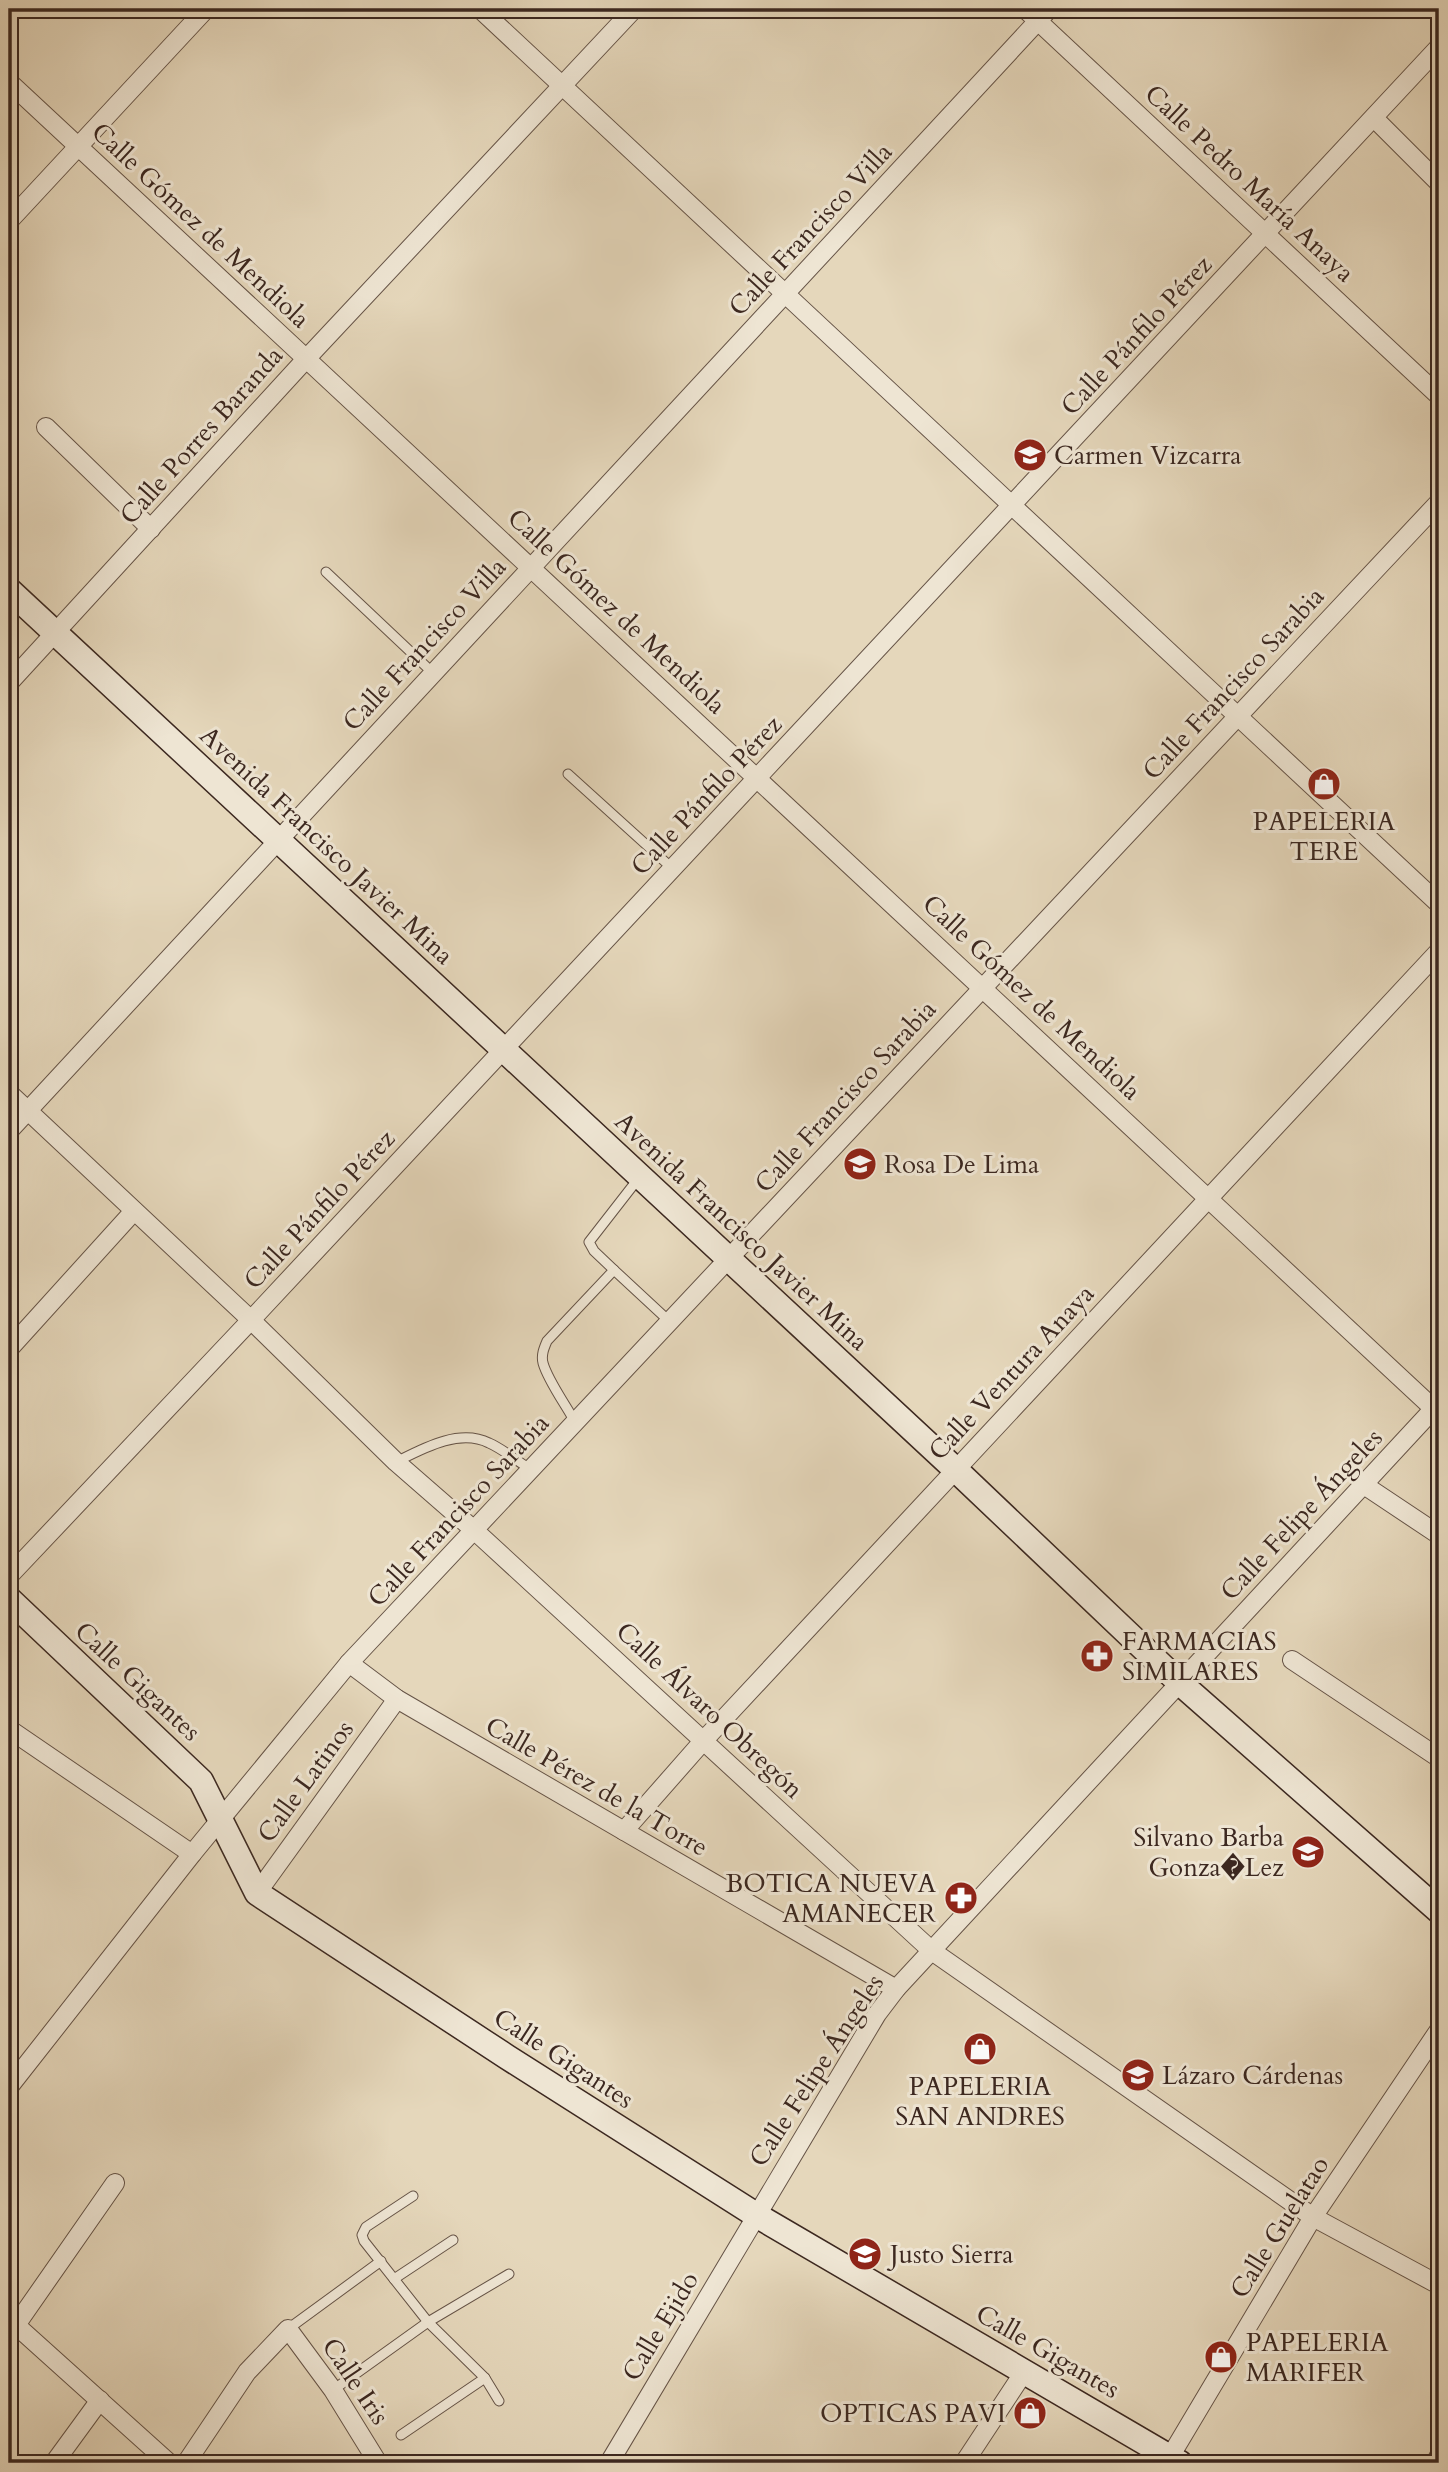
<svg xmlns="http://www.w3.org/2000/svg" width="1448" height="2472" font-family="Cardo,serif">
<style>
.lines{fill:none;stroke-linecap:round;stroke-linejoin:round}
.service-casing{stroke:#665447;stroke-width:11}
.minor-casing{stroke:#665447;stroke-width:20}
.secondary-casing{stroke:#3c2820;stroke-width:27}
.service{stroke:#eee5d3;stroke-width:9}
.minor{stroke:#eee5d3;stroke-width:18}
.secondary{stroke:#eee5d3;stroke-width:24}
.labels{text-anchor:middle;stroke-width:6;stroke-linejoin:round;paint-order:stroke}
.street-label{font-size:26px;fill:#3c2820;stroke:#eee5d3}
.poi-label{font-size:26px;fill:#3c2820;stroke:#eee5d3;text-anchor:start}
</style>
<rect width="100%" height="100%" fill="#e5d7bb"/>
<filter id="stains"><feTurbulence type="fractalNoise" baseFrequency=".00286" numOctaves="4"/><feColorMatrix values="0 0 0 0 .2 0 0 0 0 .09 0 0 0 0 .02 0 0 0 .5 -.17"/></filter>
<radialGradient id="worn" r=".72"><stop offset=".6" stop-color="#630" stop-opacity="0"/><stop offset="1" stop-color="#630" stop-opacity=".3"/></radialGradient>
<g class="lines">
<defs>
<g id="service">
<polyline points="326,572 433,673"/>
<polyline points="568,774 673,869"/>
<polyline points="614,1270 669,1321"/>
<path d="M 575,1422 C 566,1405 548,1381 543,1363 C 541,1355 544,1348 547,1341 L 614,1270 L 594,1251 L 589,1242 L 638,1179"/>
<path d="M 396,1462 C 422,1449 459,1428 489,1443 C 503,1449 517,1461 530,1469"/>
<polyline points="413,2196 366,2227 362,2235 364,2241 428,2322 485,2378 499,2401"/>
<polyline points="394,2279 453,2240"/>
<polyline points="288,2329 381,2261"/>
<polyline points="333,2390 428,2322 509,2274"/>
<polyline points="401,2435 485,2378"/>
</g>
<g id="minor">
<polyline points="480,9 1439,904"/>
<polyline points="1025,9 1439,396"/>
<polyline points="9,82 1434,1409"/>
<polyline points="1374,118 1439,183"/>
<polyline points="9,221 206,9"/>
<polyline points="46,427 151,529"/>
<polyline points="9,683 306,359 634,9"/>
<polyline points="9,1093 251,1320 396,1462 474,1530 932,1951 1313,2217 1439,2285"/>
<polyline points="9,1131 1049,9"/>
<polyline points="9,1349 134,1211"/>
<polyline points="1364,1485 1439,1535"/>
<polyline points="9,1576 251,1320 1439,47"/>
<polyline points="1292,1660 1439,1758"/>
<polyline points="349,1663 397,1699 896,1989"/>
<polyline points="9,1729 192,1854"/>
<polyline points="624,1831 704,1740 1439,951"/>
<polyline points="257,1893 397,1699"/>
<polyline points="9,2087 192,1854 349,1663 1439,502"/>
<polyline points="9,2319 169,2463"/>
<polyline points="16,2325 115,2183"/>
<polyline points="54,2463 100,2400"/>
<polyline points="186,2463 247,2372 288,2329 333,2390 378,2463"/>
<polyline points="609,2463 877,2014 896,1989 1439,1403"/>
<polyline points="964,2463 1024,2372"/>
<polyline points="1169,2463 1170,2457 1313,2217 1439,2030"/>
<polyline points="1435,2463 1439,2456"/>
</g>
<g id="secondary">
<polyline points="9,590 956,1470 1180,1683 1439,1911"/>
<polyline points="9,1599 201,1781 257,1893 507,2057 756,2215 1180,2463"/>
</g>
</defs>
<use href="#service" class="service-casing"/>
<use href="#minor" class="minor-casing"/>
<use href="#secondary" class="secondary-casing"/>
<use href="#service" class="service"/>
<use href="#minor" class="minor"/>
<use href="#secondary" class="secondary"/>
</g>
<defs>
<symbol id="school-disc" viewBox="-11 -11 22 22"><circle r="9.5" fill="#8f2418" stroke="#eee5d3"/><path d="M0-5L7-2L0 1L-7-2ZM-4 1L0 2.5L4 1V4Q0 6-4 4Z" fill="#fff"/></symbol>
<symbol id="shop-disc" viewBox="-11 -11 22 22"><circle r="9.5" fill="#8f2418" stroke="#eee5d3"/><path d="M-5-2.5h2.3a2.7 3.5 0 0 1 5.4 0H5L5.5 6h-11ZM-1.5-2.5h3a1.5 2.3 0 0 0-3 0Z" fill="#fff"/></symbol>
<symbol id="pharmacy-disc" viewBox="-11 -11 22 22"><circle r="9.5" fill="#8f2418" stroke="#eee5d3"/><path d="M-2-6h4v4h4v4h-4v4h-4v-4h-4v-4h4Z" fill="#fff"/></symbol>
</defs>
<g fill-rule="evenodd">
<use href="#school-disc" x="1011" y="436" width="38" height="38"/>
<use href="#shop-disc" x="1305" y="765" width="38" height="38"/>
<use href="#school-disc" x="841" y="1145" width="38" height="38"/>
<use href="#pharmacy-disc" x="1078" y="1637" width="38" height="38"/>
<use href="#school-disc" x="1289" y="1833" width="38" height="38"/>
<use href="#pharmacy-disc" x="942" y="1879" width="38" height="38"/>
<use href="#shop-disc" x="961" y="2030" width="38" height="38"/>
<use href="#school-disc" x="1119" y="2056" width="38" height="38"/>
<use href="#school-disc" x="846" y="2235" width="38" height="38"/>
<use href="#shop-disc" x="1202" y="2338" width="38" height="38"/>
<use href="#shop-disc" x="1011" y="2394" width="38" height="38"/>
</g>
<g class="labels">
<g class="street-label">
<text transform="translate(1250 183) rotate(43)" y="9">Calle Pedro María Anaya</text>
<text transform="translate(201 225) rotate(43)" y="9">Calle Gómez de Mendiola</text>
<text transform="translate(810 229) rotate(-47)" y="9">Calle Francisco Villa</text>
<text transform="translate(1136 335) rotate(-47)" y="9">Calle Pánfilo Pérez</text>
<text transform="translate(201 435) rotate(-48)" y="9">Calle Porres Baranda</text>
<text transform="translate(617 611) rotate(43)" y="9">Calle Gómez de Mendiola</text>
<text transform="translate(424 644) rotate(-47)" y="9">Calle Francisco Villa</text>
<text transform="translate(1233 683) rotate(-47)" y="9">Calle Francisco Sarabia</text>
<text transform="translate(706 795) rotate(-47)" y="9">Calle Pánfilo Pérez</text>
<text transform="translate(327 845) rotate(43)" y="9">Avenida Francisco Javier Mina</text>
<text transform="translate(1032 997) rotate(43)" y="9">Calle Gómez de Mendiola</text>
<text transform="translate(845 1096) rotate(-47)" y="9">Calle Francisco Sarabia</text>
<text transform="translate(319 1209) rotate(-47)" y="9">Calle Pánfilo Pérez</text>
<text transform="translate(742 1231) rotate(43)" y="9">Avenida Francisco Javier Mina</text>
<text transform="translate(1011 1372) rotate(-47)" y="9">Calle Ventura Anaya</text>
<text transform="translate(458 1510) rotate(-47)" y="9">Calle Francisco Sarabia</text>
<text transform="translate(1301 1514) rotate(-47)" y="9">Calle Felipe Ángeles</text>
<text transform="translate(138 1681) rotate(43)" y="9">Calle Gigantes</text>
<text transform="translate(710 1710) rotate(43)" y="9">Calle Álvaro Obregón</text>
<text transform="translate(305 1781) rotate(-54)" y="9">Calle Latinos</text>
<text transform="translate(597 1786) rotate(30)" y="9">Calle Pérez de la Torre</text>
<text transform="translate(564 2058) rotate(33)" y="9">Calle Gigantes</text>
<text transform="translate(816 2070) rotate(-57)" y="9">Calle Felipe Ángeles</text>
<text transform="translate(1279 2227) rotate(-58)" y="9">Calle Guelatao</text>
<text transform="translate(660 2326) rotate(-59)" y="9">Calle Ejido</text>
<text transform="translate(1048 2351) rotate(30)" y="9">Calle Gigantes</text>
<text transform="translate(356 2381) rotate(56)" y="9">Calle Iris</text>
</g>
<g class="poi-label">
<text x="1054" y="464">Carmen Vizcarra</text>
<text x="1324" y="830" text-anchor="middle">PAPELERIA<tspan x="1324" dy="30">TERE</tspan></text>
<text x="884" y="1173">Rosa De Lima</text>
<text x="1122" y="1650">FARMACIAS<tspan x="1122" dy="30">SIMILARES</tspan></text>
<text x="1284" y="1846" text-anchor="end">Silvano Barba<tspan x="1284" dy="30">Gonza�Lez</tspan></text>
<text x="936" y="1892" text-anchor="end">BOTICA NUEVA<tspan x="936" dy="30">AMANECER</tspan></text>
<text x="1162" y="2084">Lázaro Cárdenas</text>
<text x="980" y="2095" text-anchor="middle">PAPELERIA<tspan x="980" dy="30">SAN ANDRES</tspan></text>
<text x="890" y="2263">Justo Sierra</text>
<text x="1246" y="2351">PAPELERIA<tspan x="1246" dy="30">MARIFER</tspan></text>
<text x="1006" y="2422" text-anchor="end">OPTICAS PAVI</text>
</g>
</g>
<rect width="1448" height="2472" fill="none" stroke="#e5d7bb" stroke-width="35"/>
<rect x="10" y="10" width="1427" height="2451" fill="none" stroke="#3c2820" stroke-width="3.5"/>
<rect x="18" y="18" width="1413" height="2437" fill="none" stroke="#3c2820" stroke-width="2"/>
<rect width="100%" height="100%" filter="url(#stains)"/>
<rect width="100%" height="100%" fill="url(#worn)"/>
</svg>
